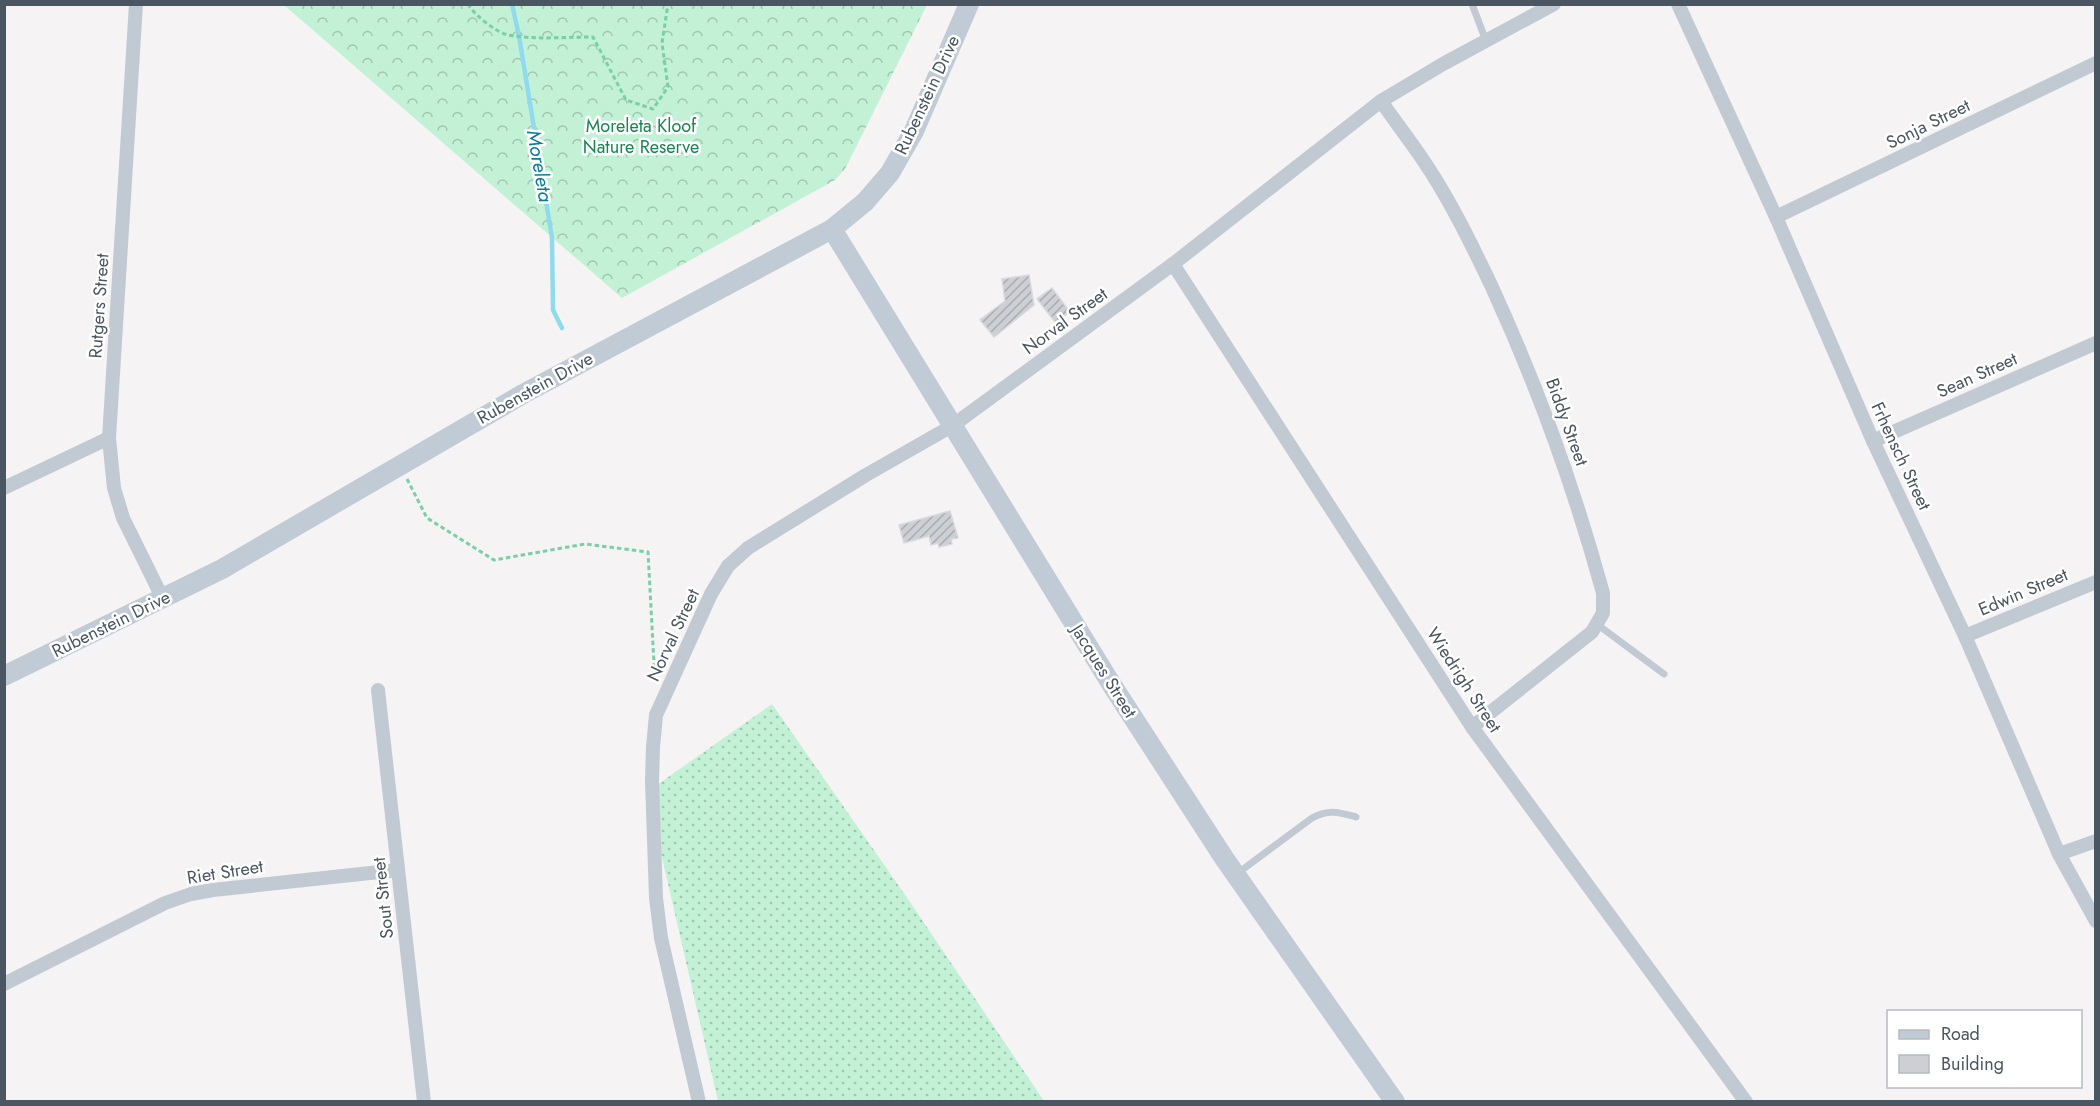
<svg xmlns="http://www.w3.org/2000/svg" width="2100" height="1106" font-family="Jost,sans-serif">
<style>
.grass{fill:url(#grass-dots)}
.forest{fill:url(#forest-crowns)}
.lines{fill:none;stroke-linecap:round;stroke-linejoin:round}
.stream{stroke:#90daee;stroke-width:4.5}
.building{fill:url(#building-hatch);stroke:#d7d9de;stroke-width:1.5}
.path{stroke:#7ad0a6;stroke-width:3;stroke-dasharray:4.5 3;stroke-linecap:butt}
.lane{stroke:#c1cad2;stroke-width:7}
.street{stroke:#c1cad2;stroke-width:14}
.secondary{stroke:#c1cbd6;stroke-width:20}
.labels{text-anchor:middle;stroke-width:5;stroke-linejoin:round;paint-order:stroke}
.street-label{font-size:18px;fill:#4a5661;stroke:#fff}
.park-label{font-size:18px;fill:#17864f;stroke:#fff}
.water-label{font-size:20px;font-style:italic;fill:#0c7c9b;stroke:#fff}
</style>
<defs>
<pattern id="grass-dots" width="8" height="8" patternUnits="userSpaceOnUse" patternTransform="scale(1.5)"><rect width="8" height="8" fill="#c3f1d5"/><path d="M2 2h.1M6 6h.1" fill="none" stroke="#a0c6b0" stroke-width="1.8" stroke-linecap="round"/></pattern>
<pattern id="forest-crowns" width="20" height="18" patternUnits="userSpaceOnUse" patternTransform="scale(1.5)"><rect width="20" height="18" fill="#c3f1d5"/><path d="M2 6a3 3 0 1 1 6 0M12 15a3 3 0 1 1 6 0" fill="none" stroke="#a0c6b0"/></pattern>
<pattern id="building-hatch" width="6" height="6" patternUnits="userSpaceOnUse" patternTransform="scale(1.5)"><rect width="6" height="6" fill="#cdcfd5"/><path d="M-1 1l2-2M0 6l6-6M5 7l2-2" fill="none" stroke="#a8abb0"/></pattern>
</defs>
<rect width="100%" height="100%" fill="#f5f3f3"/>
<polygon class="grass" points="772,704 910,902 1044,1101 718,1101 647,792"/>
<polygon class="forest" points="284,5 927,5 845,169 835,180 622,298"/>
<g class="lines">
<polyline class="stream" points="512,4 519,36 552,238 553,310 562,328"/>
</g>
<g class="building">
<polygon points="1029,275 1034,305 994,337 980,320 1005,301 1002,279"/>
<polygon points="1052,288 1070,312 1055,322 1037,299"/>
<polygon points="950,511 958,538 951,539 952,544 939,547 938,543 931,545 929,536 904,543 899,525"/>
</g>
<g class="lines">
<g class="path">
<path d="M 468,4 C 474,15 496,32 508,35 C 535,40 565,37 593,37 L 626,100 L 653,109 L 668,87 L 662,43 L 668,4"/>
<polyline points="407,479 427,518 494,560 585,544 648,552 655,682"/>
</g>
<g class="lane">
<polyline points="1472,4 1486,41"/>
<polyline points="1598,625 1664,674"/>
<path d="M 1238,873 L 1312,818 C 1329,809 1338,812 1356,817"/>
</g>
<g class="street">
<polyline points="136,4 109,438 114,488 123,518 163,599"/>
<polyline points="1678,4 1776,217 1873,441 1965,636 2059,854 2096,921"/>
<path d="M 1381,101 C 1394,120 1408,138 1421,157 C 1448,196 1470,241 1491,285 C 1537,385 1574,487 1603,593 L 1603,613 L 1592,632 L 1472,727"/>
<polyline points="1776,217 2096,63"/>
<polyline points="1173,264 1472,727 1746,1102"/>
<polyline points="1873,441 2096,343"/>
<polyline points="4,488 109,438"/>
<polyline points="1965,636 2096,582"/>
<polyline points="378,690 424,1102"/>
<polyline points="2059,854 2096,841"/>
<polyline points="4,984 165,903 191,894 213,890 398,870"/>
<polyline points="699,1102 661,938 656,898 652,781 653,747 656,715 711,594 728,566 748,548 866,475 952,426 1173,264 1381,101 1443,64 1554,4"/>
</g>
<g class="secondary">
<polyline points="832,229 1110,682 1224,858 1395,1102"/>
<polyline points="4,676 222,569 523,394 832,229 865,202 890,173 914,131 969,4"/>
</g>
</g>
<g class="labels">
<g class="street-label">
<text transform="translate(927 95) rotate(-65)" y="6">Rubenstein Drive</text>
<text transform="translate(1928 124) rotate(-26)" y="6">Sonja Street</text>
<text transform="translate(99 306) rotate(-86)" y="6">Rutgers Street</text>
<text transform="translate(1065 321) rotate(-36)" y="6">Norval Street</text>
<text transform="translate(1977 375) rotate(-24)" y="6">Sean Street</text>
<text transform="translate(535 388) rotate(-29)" y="6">Rubenstein Drive</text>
<text transform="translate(1567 422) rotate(70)" y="6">Biddy Street</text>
<text transform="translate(1901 456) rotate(65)" y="6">Frhensch Street</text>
<text transform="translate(2023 592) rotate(-23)" y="6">Edwin Street</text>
<text transform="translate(111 624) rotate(-26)" y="6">Rubenstein Drive</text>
<text transform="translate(673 635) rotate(-65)" y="6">Norval Street</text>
<text transform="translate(1104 671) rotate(58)" y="6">Jacques Street</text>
<text transform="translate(1464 680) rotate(57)" y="6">Wiedrigh Street</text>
<text transform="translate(225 872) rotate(-9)" y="6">Riet Street</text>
<text transform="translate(383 898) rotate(-96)" y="6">Sout Street</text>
</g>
<g class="park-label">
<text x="641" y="132">Moreleta Kloof<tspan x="641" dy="21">Nature Reserve</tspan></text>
</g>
<g class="water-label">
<text transform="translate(540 166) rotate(80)" y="7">Moreleta</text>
</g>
</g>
<rect width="2100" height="1106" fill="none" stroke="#4a5661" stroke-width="12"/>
<rect x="1887" y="1010" width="195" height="78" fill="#ffffff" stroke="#b7bbc0" stroke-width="1.5"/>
<rect x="1899" y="1030" width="30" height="9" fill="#c1cbd6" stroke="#b7bbc0" stroke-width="1.5"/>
<text x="1941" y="1040" font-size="18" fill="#4a5661">Road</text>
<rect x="1899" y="1055" width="30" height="18" fill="#cdcfd5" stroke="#b7bbc0" stroke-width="1.5"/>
<text x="1941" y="1070" font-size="18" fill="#4a5661">Building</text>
</svg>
